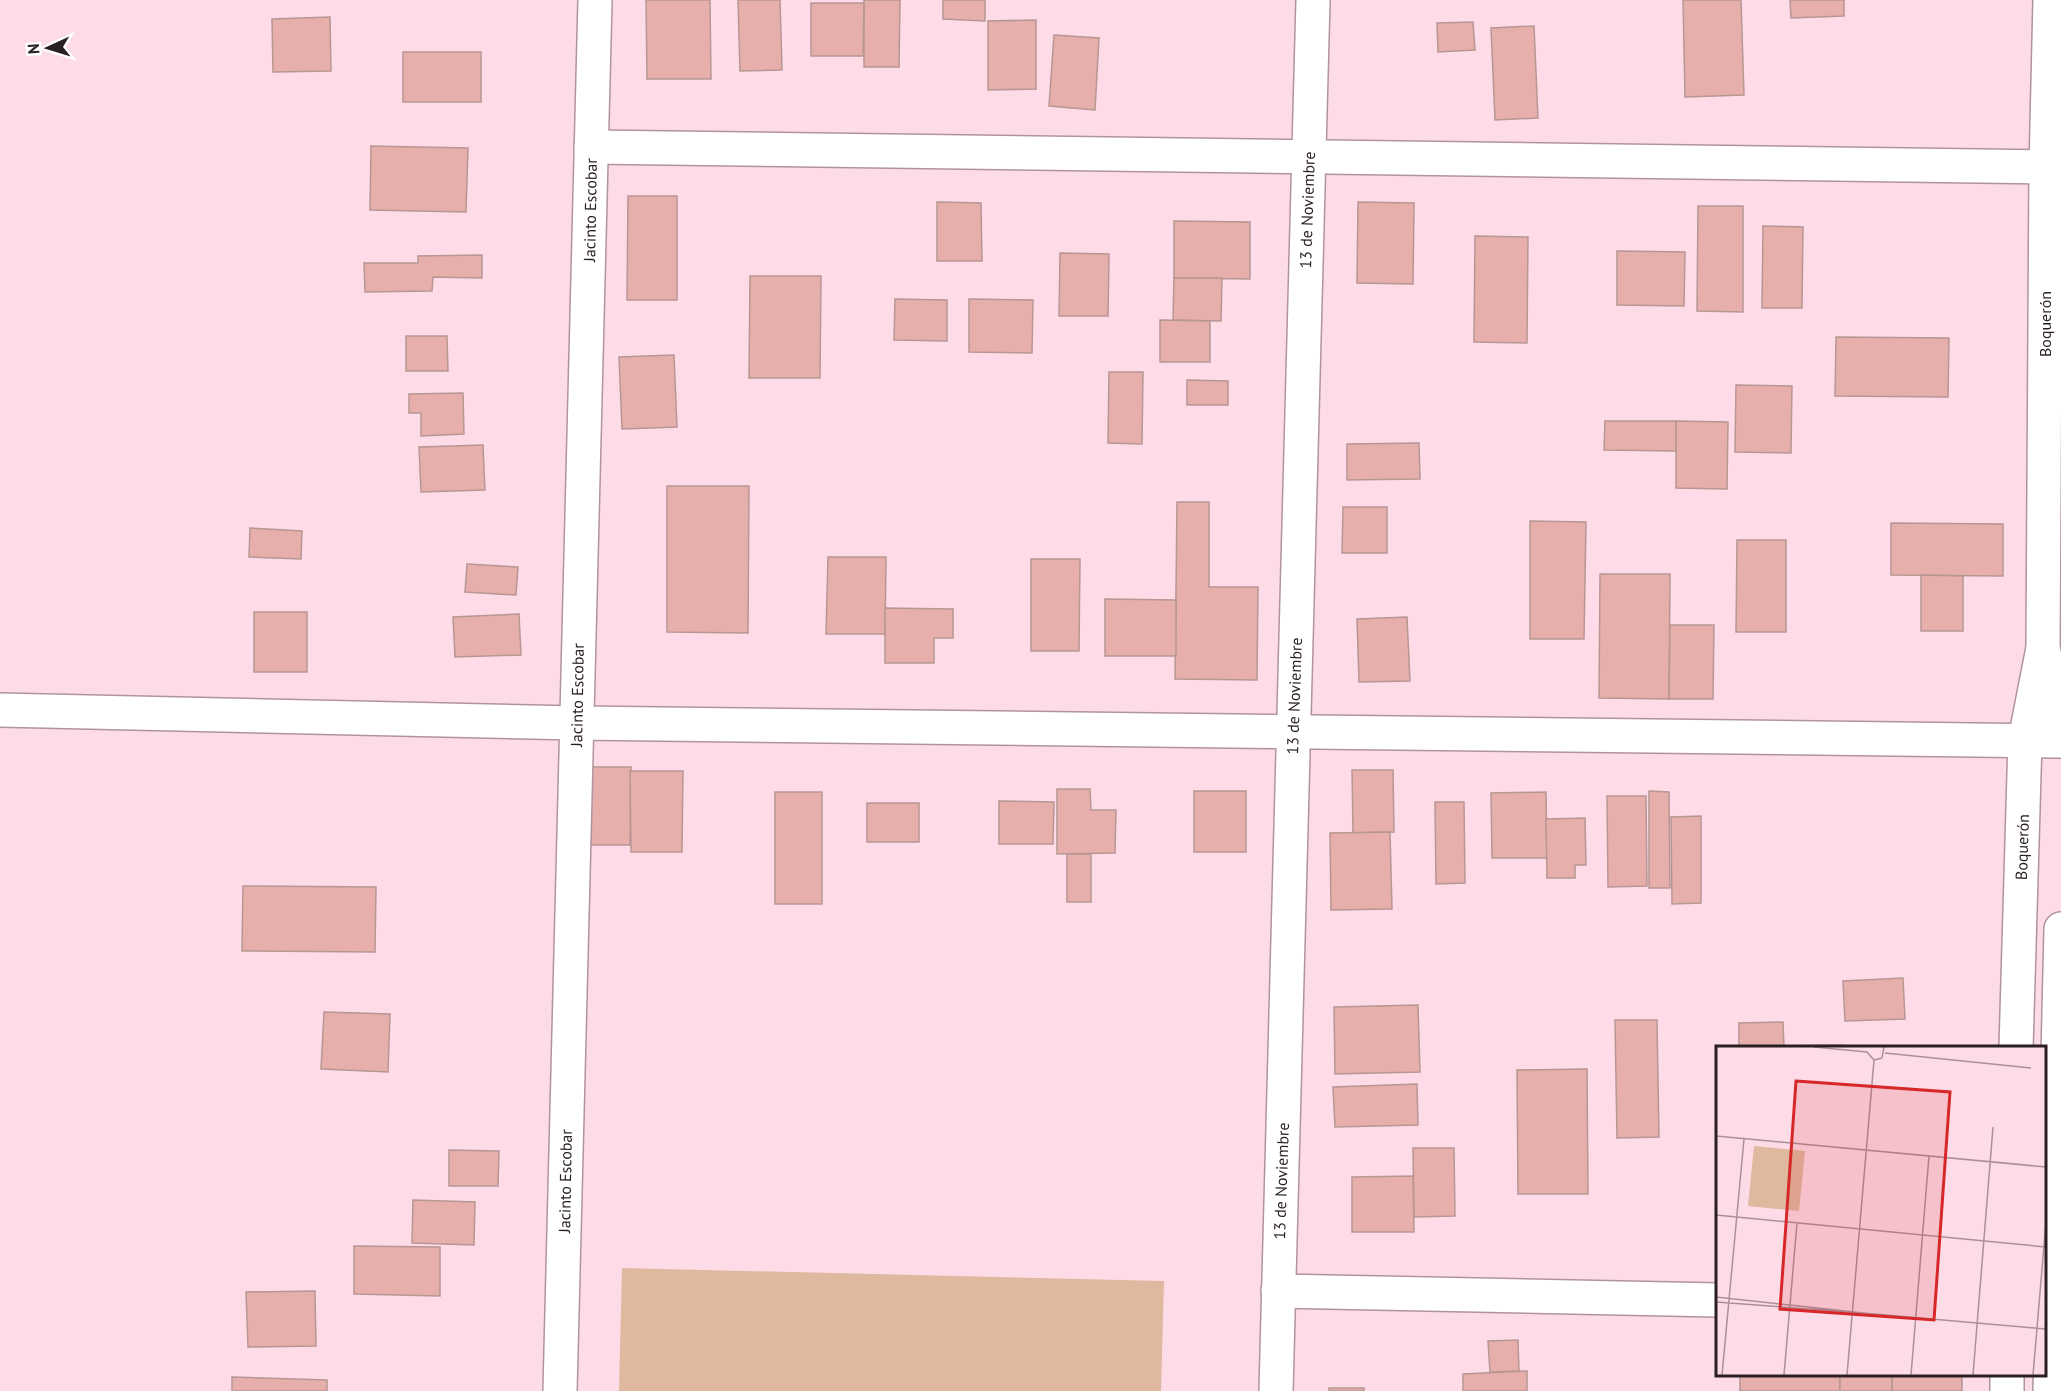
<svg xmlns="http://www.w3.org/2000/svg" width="2061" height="1391" font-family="'PT Sans',sans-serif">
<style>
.green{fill:#deb9a0}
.building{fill:#e7afab;stroke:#b79693;stroke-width:1.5}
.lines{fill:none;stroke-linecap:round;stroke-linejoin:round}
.minor-casing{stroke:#b1939f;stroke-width:36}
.minor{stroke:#fff;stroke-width:33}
.labels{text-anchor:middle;stroke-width:4.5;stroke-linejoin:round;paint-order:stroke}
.street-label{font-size:16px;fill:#2a1f23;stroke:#fff}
.inset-road{fill:none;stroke:#a99099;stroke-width:1.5}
.view{fill:#d62828;fill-opacity:0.15;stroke:#d62828;stroke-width:3}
.inset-edge{fill:none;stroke:#2a1f23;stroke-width:3}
</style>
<rect width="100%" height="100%" fill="#fddce8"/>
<polygon class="green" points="622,1268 1164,1281 1161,1391 619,1391"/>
<g class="building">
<polygon points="646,0 710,0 711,79 647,79"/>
<polygon points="738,0 780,0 782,70 740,71"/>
<polygon points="864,0 900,0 899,67 864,67"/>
<polygon points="943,0 985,0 985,21 943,19"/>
<polygon points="1683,0 1741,0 1744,95 1685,97"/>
<polygon points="1790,0 1844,0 1844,16 1791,18"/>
<polygon points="811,3 864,3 863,56 811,56"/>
<polygon points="330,17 331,71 273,72 272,19"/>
<polygon points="1036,20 1036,89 988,90 988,21"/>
<polygon points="1473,22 1475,50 1438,52 1437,23"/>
<polygon points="1534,26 1538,118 1495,120 1491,28"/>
<polygon points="1054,35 1099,38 1095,110 1049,106"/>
<rect x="403" y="52" width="78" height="50"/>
<polygon points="371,146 468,148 466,212 370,210"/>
<polygon points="628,196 677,196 677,300 627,300"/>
<polygon points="937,202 981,203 982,261 937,261"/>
<polygon points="1358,202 1414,203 1413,284 1357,283"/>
<polygon points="1698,206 1743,206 1743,312 1697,311"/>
<polygon points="1174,221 1250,222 1250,279 1174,278"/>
<polygon points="1763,226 1803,227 1802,308 1762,308"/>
<polygon points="1475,236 1528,237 1527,343 1474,342"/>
<polygon points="1617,251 1685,252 1684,306 1617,305"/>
<polygon points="1060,253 1109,254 1108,316 1059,316"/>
<polygon points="482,255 482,278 433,277 432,291 365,292 364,263 418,263 418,256"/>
<polygon points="750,276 821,276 820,378 749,378"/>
<polygon points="1174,278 1222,278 1221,321 1173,320"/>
<polygon points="895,299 947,300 947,341 894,340"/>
<polygon points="969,299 1033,300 1032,353 969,352"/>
<polygon points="1160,320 1210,321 1210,362 1160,362"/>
<polygon points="406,336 447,336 448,371 406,371"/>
<polygon points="1836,337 1949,338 1948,397 1835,396"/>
<polygon points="674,355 677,427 622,429 619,357"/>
<polygon points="1109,372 1143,372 1142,444 1108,443"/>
<polygon points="1187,380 1228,381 1228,405 1187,405"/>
<polygon points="1736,385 1792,386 1791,453 1735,452"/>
<polygon points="463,393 464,434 421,436 421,413 409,413 409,394"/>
<polygon points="1605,421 1676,421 1676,451 1604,450"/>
<polygon points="1676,421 1728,422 1727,489 1676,488"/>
<polygon points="1419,443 1420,479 1347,480 1347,444"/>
<polygon points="483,445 485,490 421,492 419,447"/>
<polygon points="667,486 749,486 748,633 667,632"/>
<polygon points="1177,502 1209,502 1209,587 1258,587 1257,680 1175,679"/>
<polygon points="1343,507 1387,507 1387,553 1342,553"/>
<polygon points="1530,521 1586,522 1584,639 1530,639"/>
<polygon points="1891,523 2003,524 2003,576 1891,575"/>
<polygon points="250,528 302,531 301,559 249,557"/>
<polygon points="1737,540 1786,540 1786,632 1736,632"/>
<polygon points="828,557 886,557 885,634 826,634"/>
<polygon points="1031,559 1080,559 1079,651 1031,651"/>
<polygon points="467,564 518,567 516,595 465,592"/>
<polygon points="1600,574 1670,574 1669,699 1599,698"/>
<polygon points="1921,575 1963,576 1963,631 1921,631"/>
<polygon points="1105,599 1176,600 1176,656 1105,656"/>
<polygon points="885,608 953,609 953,638 934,638 934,663 885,663"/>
<rect x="254" y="612" width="53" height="60"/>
<polygon points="519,614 521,655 455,657 453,617"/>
<polygon points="1407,617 1410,681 1359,682 1357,619"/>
<polygon points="1670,625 1714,625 1713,699 1669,699"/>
<polygon points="591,767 631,767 630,845 591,845"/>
<polygon points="1352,770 1393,770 1394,832 1353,833"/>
<polygon points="630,771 683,771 682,852 631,852"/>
<polygon points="1057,789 1090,789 1091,810 1116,810 1115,853 1057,854"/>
<rect x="1194" y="791" width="52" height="61"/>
<polygon points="1649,791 1669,792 1670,888 1649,888"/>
<rect x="775" y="792" width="47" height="112"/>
<polygon points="1546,792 1547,858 1492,858 1491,793"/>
<polygon points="1607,796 1646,796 1647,886 1608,887"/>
<polygon points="999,801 1054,802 1053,844 999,844"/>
<polygon points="1435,802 1464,802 1465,883 1436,884"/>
<rect x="867" y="803" width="52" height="39"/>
<polygon points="1701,816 1701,903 1672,904 1671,817"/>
<polygon points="1585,818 1586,865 1575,865 1575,878 1547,878 1546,819"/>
<polygon points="1390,832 1392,909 1331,910 1330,833"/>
<rect x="1067" y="854" width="24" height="48"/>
<polygon points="243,886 376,887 375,952 242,951"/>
<polygon points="1903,978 1905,1019 1845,1021 1843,981"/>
<polygon points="1418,1005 1420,1072 1335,1074 1334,1007"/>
<polygon points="324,1012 390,1014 388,1072 321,1069"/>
<polygon points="1615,1020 1657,1020 1659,1137 1617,1138"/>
<polygon points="1783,1022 1784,1048 1739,1048 1739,1023"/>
<polygon points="1844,1045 1844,1048 1784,1048 1784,1046"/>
<polygon points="1587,1069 1588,1194 1518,1194 1517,1070"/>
<polygon points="1417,1084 1418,1125 1335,1127 1333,1087"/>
<polygon points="1413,1148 1454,1148 1455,1216 1414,1217"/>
<polygon points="449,1150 499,1151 498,1186 449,1186"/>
<polygon points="1413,1176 1414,1232 1352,1232 1352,1177"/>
<polygon points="413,1200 475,1202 474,1245 412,1243"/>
<polygon points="354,1246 440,1247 440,1296 354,1294"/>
<polygon points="315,1291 316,1346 248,1347 246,1292"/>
<polygon points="1518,1340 1519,1371 1490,1372 1488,1341"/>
<polygon points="1527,1371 1527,1391 1463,1391 1463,1374"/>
<rect x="1740" y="1374" width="100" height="17"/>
<rect x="1840" y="1374" width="52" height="17"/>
<rect x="1892" y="1374" width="70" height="17"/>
<polygon points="232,1377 327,1380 327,1391 232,1391"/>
<rect x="1329" y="1388" width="35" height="3"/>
</g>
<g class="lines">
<defs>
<g id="minor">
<polyline points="591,147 2061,167"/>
<polyline points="2043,648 2046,167 2050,0"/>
<polyline points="0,710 577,723 2061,741"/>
<polyline points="2016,1048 2025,740 2043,648 2061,722"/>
<polyline points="1278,1291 1718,1300"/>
<polyline points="560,1391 595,0"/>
<polyline points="1276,1391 1313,0"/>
<polyline points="2007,1391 2007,1374"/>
<polyline points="2050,1391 2061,929"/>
</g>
</defs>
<use href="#minor" class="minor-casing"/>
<use href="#minor" class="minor"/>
</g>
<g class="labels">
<g class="street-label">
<text transform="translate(590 210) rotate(-89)" y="6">Jacinto Escobar</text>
<text transform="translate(1307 210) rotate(-88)" y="6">13 de Noviembre</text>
<text transform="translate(2045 324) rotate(-90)" y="6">Boquerón</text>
<text transform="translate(577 695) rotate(-89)" y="6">Jacinto Escobar</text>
<text transform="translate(1294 696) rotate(-88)" y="6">13 de Noviembre</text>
<text transform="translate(2022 847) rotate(-88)" y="6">Boquerón</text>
<text transform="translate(565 1181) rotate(-89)" y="6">Jacinto Escobar</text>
<text transform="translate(1281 1181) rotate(-88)" y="6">13 de Noviembre</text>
</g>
</g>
<g transform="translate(1716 1046)">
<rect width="330" height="330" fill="#fddce8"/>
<path d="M 38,100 L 89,105 L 83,165 L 32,160 Z" fill="#deb9a0"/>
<path class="inset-road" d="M 98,1 L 151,6 L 158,14 L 131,329M 169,7 L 315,22M 158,14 L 166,12 L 168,1M 0,90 L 330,121M 0,169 L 330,201M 0,251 L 147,267 L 0,256M 147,267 L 330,283M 6,329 L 28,93M 68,329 L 81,177M 195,329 L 213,110M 257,329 L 277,81M 317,329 L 330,176"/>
<path class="view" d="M 80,35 L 234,46 L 218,274 L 64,263 Z"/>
<rect width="330" height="330" class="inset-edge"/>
</g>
<g transform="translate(48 48) rotate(266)" stroke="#ffffff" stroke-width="4.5" paint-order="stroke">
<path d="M0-4.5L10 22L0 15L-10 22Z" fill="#2a1f23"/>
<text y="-9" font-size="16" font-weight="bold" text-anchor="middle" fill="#2a1f23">N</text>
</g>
</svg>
